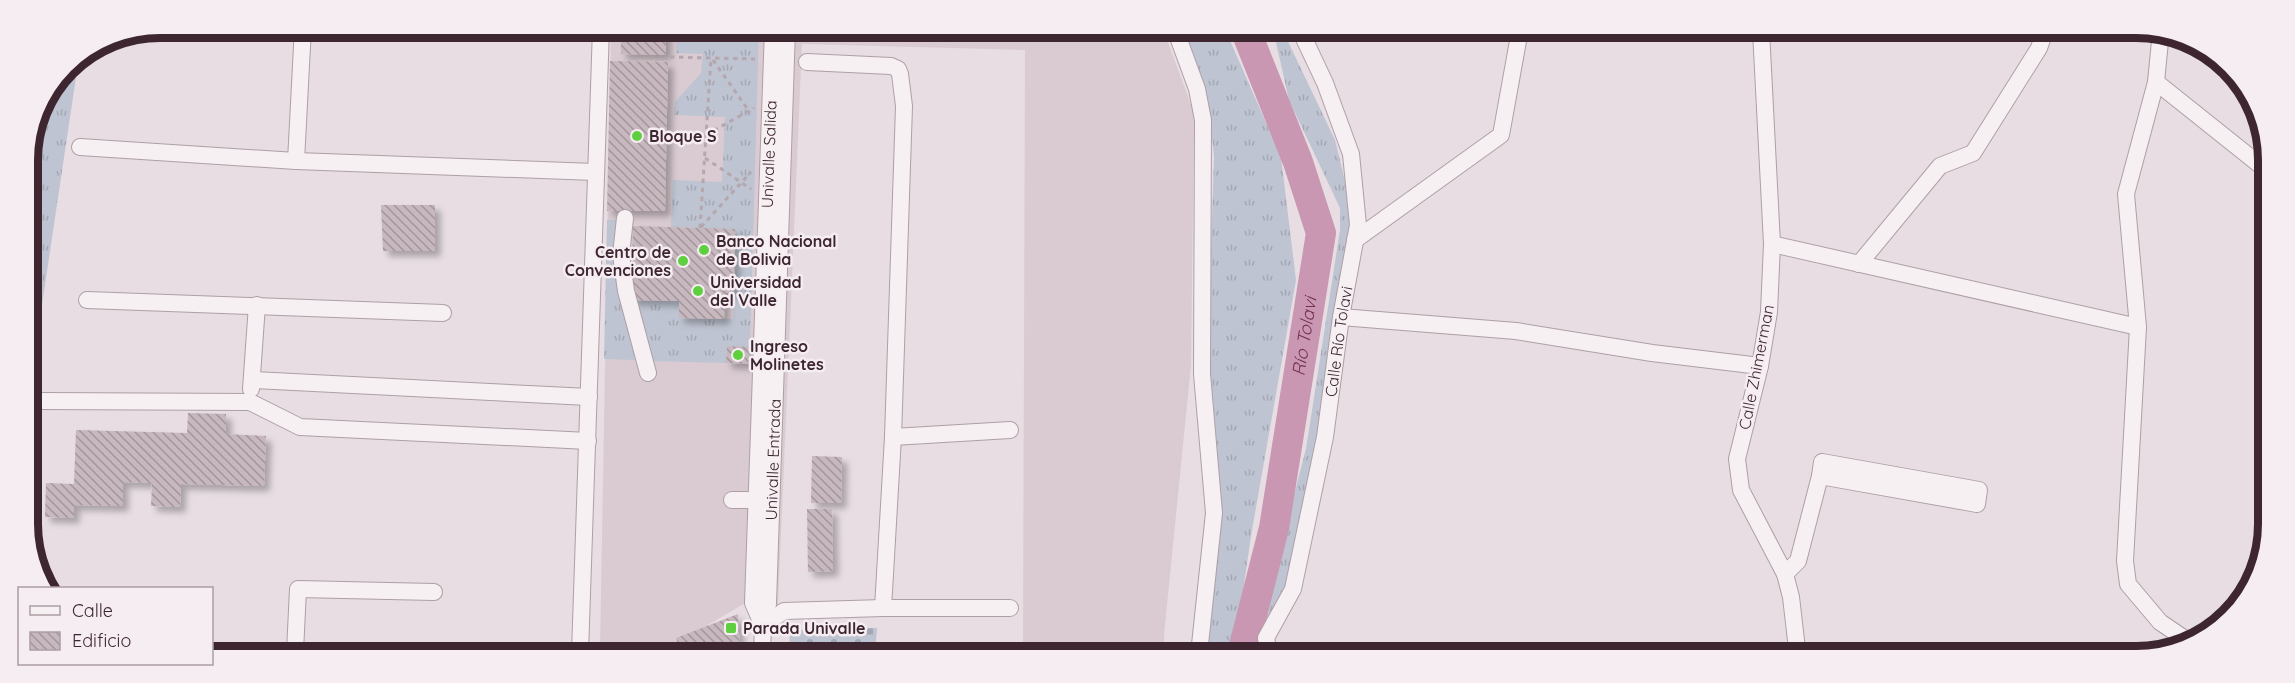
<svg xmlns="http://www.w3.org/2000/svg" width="2295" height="683" font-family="Quicksand,sans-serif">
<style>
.built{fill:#d9cbd1}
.grass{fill:url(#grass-tufts)}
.cemetery{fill:url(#cemetery-stones)}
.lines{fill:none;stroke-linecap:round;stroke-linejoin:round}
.river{stroke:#c997b2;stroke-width:30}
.building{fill:url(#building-back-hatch);filter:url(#shadow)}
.minor-casing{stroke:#ae9fa6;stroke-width:18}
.path{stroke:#b4a7ad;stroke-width:3;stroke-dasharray:4.5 4.5;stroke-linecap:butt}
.minor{stroke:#f6f0f2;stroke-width:16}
.poi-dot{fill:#5ed03f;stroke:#f5edf1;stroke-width:2}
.labels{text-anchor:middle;stroke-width:5;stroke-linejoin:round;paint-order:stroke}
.poi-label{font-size:16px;font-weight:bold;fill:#3e2631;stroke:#f5edf1;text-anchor:start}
.street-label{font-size:16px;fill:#3e2631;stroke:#f5edf1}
.water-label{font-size:18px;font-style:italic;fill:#733052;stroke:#f5edf1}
.rim{fill:none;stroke:#3e2631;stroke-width:8}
</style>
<defs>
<pattern id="grass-tufts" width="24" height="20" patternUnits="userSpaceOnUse" patternTransform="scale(1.5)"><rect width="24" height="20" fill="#bec4d1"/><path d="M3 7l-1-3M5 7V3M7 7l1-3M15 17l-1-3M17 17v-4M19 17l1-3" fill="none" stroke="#a4a8b4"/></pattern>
<pattern id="cemetery-stones" width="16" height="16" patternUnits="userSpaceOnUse" patternTransform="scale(1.5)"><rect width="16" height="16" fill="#bec4d1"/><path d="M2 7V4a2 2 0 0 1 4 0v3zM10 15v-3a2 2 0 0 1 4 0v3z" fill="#a4a8b4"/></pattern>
<pattern id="building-back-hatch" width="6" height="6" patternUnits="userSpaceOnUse" patternTransform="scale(1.5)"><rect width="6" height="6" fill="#c7b7be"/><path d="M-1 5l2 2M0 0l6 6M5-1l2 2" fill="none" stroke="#a3959b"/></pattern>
<filter id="shadow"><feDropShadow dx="5.5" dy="5.5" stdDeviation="3" flood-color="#0004"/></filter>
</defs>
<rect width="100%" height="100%" fill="#e7dde2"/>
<polygon class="built" points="611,28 1163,29 1194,113 1191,365 1164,635 1165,654 1023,653 1025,50 802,44 778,604 745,603 661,653 600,653"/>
<g class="grass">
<polygon points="677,28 759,28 750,347 727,346 726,363 649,361 631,300 679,301 679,318 733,319 735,229 671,227 673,180 722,182 725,117 674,115 675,102 701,73 703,54 676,53"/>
<polygon points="1183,29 1225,29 1281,157 1296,280 1251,536 1234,654 1207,654 1222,510 1208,340 1214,157 1208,98"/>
<polygon points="1273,29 1282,29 1335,140 1352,210 1318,435 1286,589 1263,654 1256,654 1255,644 1306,449 1340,230 1340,208 1289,100"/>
<polygon points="79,57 29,392 27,151 40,101 66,65"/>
<polygon points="607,220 619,220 621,300 635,360 604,359"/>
</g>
<polygon class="cemetery" points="877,628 875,653 789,653 790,630"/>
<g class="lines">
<path class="river" id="s1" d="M 1242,654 L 1274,528 L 1321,233 L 1298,162 L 1245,29"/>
</g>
<g class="building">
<polygon points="621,28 666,28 666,55 621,54"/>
<polygon points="610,61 668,62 665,211 607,211"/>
<polygon points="381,205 435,205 435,251 383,251"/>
<polygon points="633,226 735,229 734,293 725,293 724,319 679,318 679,301 631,300"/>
<polygon points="727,346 750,347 750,364 726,363"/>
<polygon points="188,413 226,414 226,434 266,436 264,486 181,484 180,507 151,506 152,483 123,482 123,506 74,505 74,518 45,517 46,483 74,484 76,430 187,433"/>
<polygon points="812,456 842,457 841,503 811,503"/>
<polygon points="807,509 832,509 833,571 808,572"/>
<polygon points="738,614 740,653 681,653 676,638"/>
</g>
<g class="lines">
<defs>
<g id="minor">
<polyline points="997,29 1072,31 1082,29"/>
<polyline points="1175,29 1197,89 1203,120 1202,374 1214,513 1199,654"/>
<polyline points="1761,31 1772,244 1769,312 1760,366 1737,459 1741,490 1785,574 1791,597 1797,649 1801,655"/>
<polyline points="2161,31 2156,82 2265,169"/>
<polyline points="807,62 891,66 898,69 900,74 904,106 893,437 883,608"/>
<polyline points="2156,82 2126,194 2138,327 2125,561 2128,584 2160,622 2185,639"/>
<polyline points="80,147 296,161 595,172"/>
<polyline points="296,161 303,27"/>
<polyline points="625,218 621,255 626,291 648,373"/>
<polyline points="1355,240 1501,135 1520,30"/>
<polyline points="1772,244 2138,327"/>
<polyline points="1859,264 1940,166 1973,153 2039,48 2045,31"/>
<polyline points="87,300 443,313"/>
<polyline points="1341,317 1516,331 1652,353 1760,366"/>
<polyline points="252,380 589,397"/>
<polyline points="251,389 257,305"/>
<polyline points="40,401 250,402 300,427 588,441"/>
<polyline points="893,437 1010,430"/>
<polygon points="1822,462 1979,490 1977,504 1820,476"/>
<polyline points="732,500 767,500"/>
<polyline points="1785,574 1798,561 1820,476"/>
<path id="s2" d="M 763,626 L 753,603 L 773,28"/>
<polyline points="763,626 784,611 883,608 1010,608"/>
<polyline points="295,652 298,589 434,592"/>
<polyline points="580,653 601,28"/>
<path id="s3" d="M 762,653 L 763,626 L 768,604 L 787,28"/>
<path id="s4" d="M 1269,654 L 1266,638 L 1293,589 L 1325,437 L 1341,317 L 1358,225 L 1351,154 L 1325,83 L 1300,30"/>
</g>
</defs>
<use href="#minor" class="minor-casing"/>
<g class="path">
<polyline points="670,57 755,59"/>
<polyline points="713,60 749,111"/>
<polyline points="706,135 754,108"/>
<polyline points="705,158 751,189"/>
<polyline points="701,227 751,172"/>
<polyline points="700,228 711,58"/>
</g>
<use href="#minor" class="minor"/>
</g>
<g class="poi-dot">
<circle cx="637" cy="136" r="6"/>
<circle cx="704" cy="250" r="6"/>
<circle cx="683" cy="261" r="6"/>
<circle cx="698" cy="291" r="6"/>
<circle cx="738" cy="355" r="6"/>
<rect x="725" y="622" width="12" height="12" rx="3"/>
</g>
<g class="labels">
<g class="poi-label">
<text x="649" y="142">Bloque S</text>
<text x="716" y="247">Banco Nacional<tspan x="716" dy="18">de Bolivia</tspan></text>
<text x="671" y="258" text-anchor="end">Centro de<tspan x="671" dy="18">Convenciones</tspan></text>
<text x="710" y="288">Universidad<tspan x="710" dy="18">del Valle</tspan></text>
<text x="750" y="352">Ingreso<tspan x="750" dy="18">Molinetes</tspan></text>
<text x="743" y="634">Parada Univalle</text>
</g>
<g class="street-label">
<text dy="6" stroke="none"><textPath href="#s2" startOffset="474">Univalle Salida</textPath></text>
<text dy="6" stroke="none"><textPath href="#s4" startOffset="324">Calle Río Tolavi</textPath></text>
<text transform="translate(1756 367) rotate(-79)" y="6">Calle Zhimerman</text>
<text dy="6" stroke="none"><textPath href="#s3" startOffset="194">Univalle Entrada</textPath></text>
</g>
<g class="water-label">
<text dy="6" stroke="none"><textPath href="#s1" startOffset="324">Río Tolavi</textPath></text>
</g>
</g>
<path d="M0 0H2295V683H0ZM160 38H2136A122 122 0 0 1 2258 160V524A122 122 0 0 1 2136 646H160A122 122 0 0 1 38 524V160A122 122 0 0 1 160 38Z" fill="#f5edf1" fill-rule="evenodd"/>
<path class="rim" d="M160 38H2136A122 122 0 0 1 2258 160V524A122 122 0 0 1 2136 646H160A122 122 0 0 1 38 524V160A122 122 0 0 1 160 38Z"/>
<rect x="18" y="587" width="195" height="78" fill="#f5edf1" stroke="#ac9da4" stroke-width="1.5"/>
<rect x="30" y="606" width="30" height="9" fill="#f6f0f2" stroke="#ac9da4" stroke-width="1.5"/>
<text x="72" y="617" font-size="18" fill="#3e2631">Calle</text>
<rect x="30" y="632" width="30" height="18" fill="url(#building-back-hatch)" stroke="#ac9da4" stroke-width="1.5"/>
<text x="72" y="647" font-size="18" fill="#3e2631">Edificio</text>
</svg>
